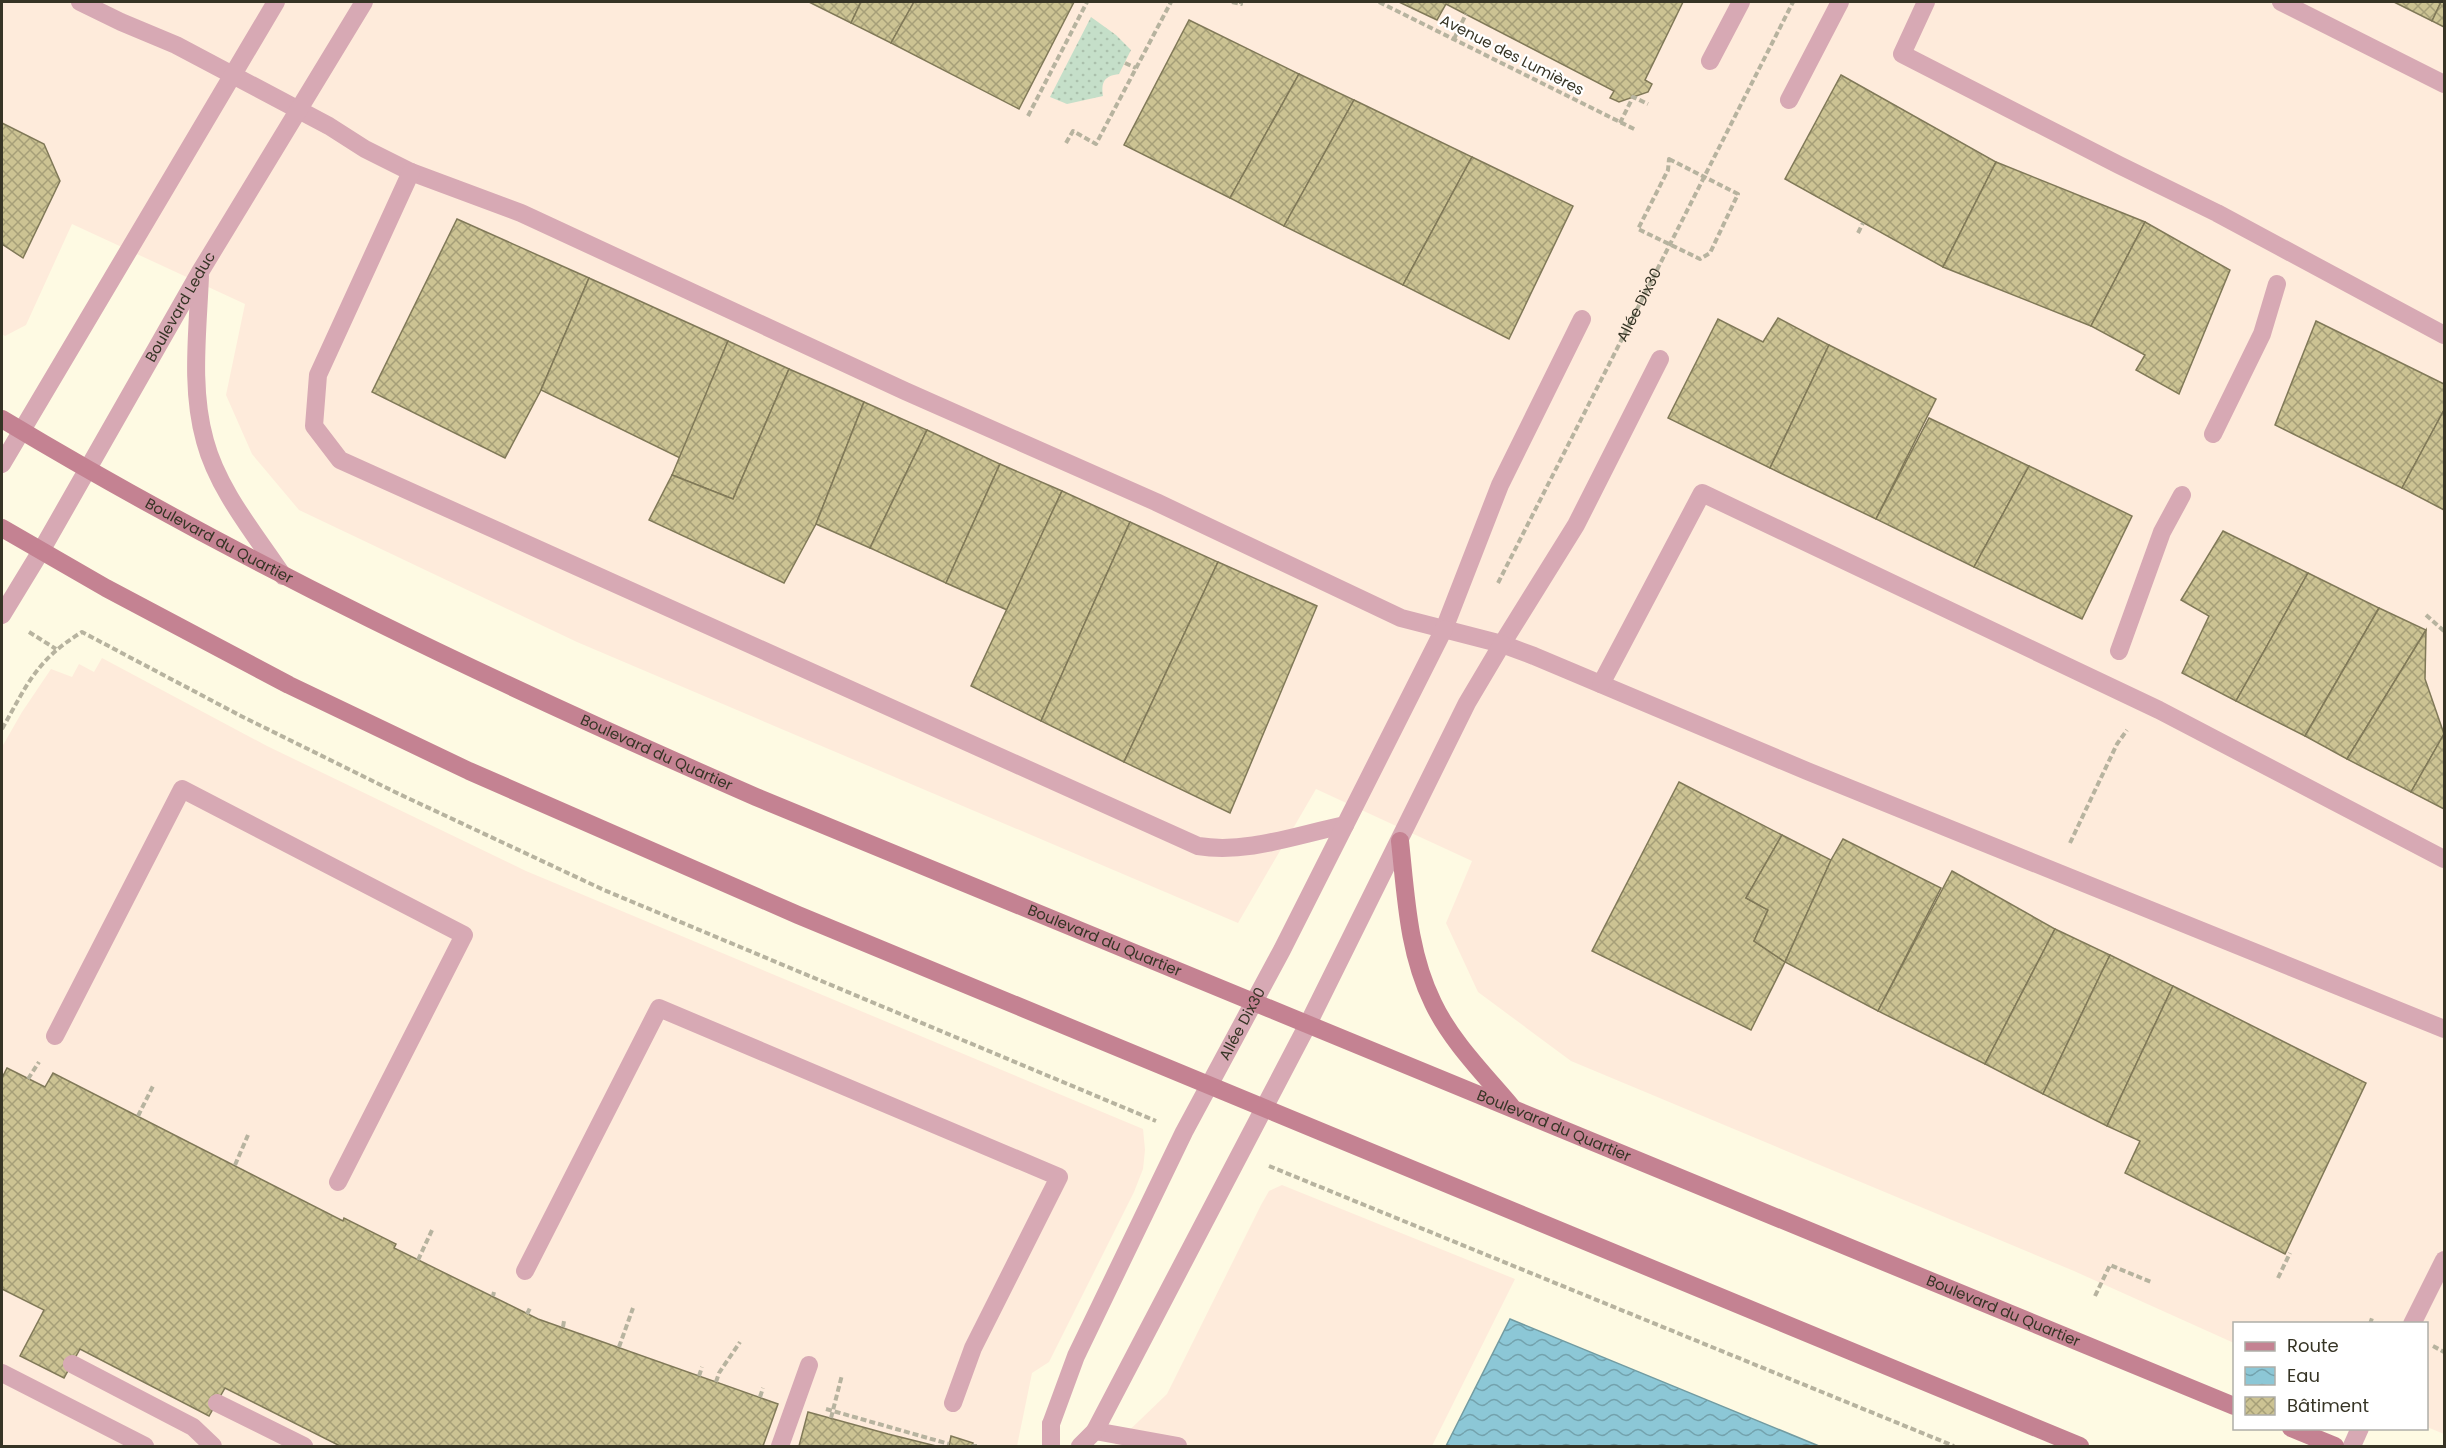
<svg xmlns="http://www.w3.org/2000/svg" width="2446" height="1448" font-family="Poppins,sans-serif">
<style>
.commercial{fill:#feebdb}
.park{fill:url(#park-dots)}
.water{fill:url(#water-waves);stroke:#729ba1;stroke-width:1.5}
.building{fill:url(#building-cross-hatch);stroke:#807958;stroke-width:1.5}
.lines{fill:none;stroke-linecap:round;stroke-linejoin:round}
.path{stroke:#b7b39f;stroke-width:4;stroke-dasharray:6 3;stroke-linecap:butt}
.service{stroke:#d7a9b4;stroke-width:18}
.pedestrian{stroke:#d7a9b4;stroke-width:18}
.minor{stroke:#d7a9b4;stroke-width:18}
.tertiary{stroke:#d7a9b4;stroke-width:18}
.secondary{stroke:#c48292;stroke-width:18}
.labels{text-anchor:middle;stroke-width:4.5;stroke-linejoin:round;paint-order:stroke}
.street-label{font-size:15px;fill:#363425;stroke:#fff}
</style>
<defs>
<pattern id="park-dots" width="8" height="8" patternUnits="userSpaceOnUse" patternTransform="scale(1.5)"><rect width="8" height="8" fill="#c5dfc9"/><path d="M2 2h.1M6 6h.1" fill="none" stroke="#aac0ac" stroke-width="1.8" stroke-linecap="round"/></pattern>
<pattern id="water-waves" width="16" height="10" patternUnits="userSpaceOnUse" patternTransform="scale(1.5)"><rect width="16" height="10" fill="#8cc7d6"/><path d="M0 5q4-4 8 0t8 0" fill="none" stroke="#73a2ad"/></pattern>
<pattern id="building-cross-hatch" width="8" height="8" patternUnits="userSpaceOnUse" patternTransform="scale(1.5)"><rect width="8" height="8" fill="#ccc393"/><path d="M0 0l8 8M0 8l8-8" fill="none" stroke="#a69f78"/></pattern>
</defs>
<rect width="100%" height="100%" fill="#fefae3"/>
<g class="commercial">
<polygon points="2,2 2444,2 2444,1434 2427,1427 2426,1324 2234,1324 2234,1343 2074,1271 1571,1061 1478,992 1446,923 1472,861 1316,789 1238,923 577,642 299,510 252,454 226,395 245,304 72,224 26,325 5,336 2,334"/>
<polygon points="102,658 267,746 526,871 1143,1129 1145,1150 1143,1169 1134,1192 1049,1362 1032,1373 1017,1446 2,1446 2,747 22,712 51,669 72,677 79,664 94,672"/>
<polygon points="1282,1185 1515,1279 1432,1446 1113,1446 1167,1394 1261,1205 1269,1191"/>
</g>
<path class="park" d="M 1091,17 L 1116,35 L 1131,50 L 1119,74 C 1104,76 1101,82 1103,96 L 1067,104 L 1050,97 Z"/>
<polygon class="water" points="1510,1319 1819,1446 1446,1446"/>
<g class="building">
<polygon points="809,2 861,2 851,23"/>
<polygon points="861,2 914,2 891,43 851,23"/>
<polygon points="914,2 1074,2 1019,109 891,43"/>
<polygon points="1399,2 1683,2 1645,80 1652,84 1648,92 1619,102 1610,98 1614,91 1446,4 1437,20"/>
<polygon points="2394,2 2441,2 2432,21"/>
<polygon points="2441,2 2444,2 2444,27 2432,21"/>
<polygon points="1189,20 1299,74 1230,198 1124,145"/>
<polygon points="1299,74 1354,100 1284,226 1230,198"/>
<polygon points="1841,75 1996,162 1943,267 1785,179"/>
<polygon points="1354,100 1472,157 1403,285 1284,226"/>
<polygon points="2,123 44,144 60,181 23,258 2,244"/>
<polygon points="1472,157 1573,206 1509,339 1403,285"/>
<polygon points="1996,162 2145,222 2091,326 1943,267"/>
<polygon points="457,219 589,278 541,390 505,458 372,392"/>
<polygon points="2145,222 2230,270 2179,394 2136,370 2145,355 2091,326"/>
<polygon points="589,278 728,341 680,458 541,390"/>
<polygon points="1778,318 1829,345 1770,468 1668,418 1718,319 1763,342"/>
<polygon points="2316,321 2444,384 2444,410 2402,488 2275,425"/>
<polygon points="728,341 789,369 733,499 672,475"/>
<polygon points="1829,345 1936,399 1876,519 1770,468"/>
<polygon points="789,369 864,402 816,524 784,583 649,520 672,475 733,499"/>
<polygon points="864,402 927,430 870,548 816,524"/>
<polygon points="2444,410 2444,510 2402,488"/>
<polygon points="1929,418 2029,466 1974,567 1876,519"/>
<polygon points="927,430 1000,464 946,583 870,548"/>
<polygon points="1000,464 1062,491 1007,610 946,583"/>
<polygon points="2029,466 2132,516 2082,619 1974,567"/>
<polygon points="1062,491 1130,522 1041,721 971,686"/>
<polygon points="1130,522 1218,562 1124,762 1041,721"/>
<polygon points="2223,531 2308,573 2236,701 2182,673 2209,616 2181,600"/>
<polygon points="1218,562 1317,606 1230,813 1124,762"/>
<polygon points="2308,573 2379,608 2305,736 2236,701"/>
<polygon points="2379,608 2426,630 2347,759 2305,736"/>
<polygon points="2426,630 2425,679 2444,734 2411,792 2347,759"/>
<polygon points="2444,734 2444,809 2411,792"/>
<polygon points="1679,782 1782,835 1746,898 1768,910 1754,941 1785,962 1751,1030 1592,951"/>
<polygon points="1782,835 1831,860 1785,962 1754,941 1768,910 1746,898"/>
<polygon points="1843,839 1941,888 1878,1011 1785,962 1831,860"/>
<polygon points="1952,871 2055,929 1985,1064 1878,1011"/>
<polygon points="2055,929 2110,955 2043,1094 1985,1064"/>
<polygon points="2110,955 2173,986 2107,1126 2043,1094"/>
<polygon points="2173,986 2366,1083 2285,1254 2125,1173 2140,1141 2107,1126"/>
<polygon points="7,1068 45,1087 53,1073 343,1221 344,1218 396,1244 394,1248 538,1319 778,1404 763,1446 340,1446 225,1388 209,1416 80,1349 64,1378 20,1356 44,1310 2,1289 2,1078"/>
<polygon points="808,1412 888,1434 936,1446 799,1446"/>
<polygon points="951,1436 973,1443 972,1446 949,1446"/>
</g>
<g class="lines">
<g class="path">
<polyline points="1232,2 1241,4 1241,2"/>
<polyline points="1379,2 1636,130"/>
<polyline points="1454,39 1466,14"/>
<polyline points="1125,63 1136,68"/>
<polyline points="1028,116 1087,2"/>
<polyline points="1620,123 1633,97 1648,104"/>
<polyline points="1066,143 1073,131 1096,144 1171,2"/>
<polygon points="1669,159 1738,194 1710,253 1700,259 1638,229 1668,170"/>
<polyline points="1858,233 1863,223"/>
<path id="s1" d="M 1498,583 L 1793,2"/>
<polyline points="2426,615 2444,631"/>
<polyline points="29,632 56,649"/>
<path d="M 2,729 C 27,685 36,660 82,632 L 241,716 L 397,793 L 604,890 L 1156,1121"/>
<polyline points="2070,843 2117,744 2127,730"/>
<polyline points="28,1079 39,1062"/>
<polyline points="138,1116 153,1086"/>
<polyline points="235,1165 248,1135"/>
<polyline points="1269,1166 1954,1446"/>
<polyline points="418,1260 433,1228"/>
<polyline points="2278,1278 2290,1253"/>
<polyline points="493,1296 494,1292"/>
<polyline points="2095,1296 2110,1265 2151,1282"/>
<polyline points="527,1314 530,1308"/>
<polyline points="2370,1324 2372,1318"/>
<polyline points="563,1327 564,1321"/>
<polyline points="2433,1346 2444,1352"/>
<polyline points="619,1347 633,1308"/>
<polyline points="699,1376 702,1367"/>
<polyline points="716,1382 719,1373 740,1342"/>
<polyline points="760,1397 763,1388"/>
<polyline points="826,1409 949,1444"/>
<polyline points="831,1418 842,1375"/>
<polyline points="972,1446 977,1446"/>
</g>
<g class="service">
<polyline points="80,2 121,22 176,45 329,126 365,149 411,172 521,213 905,391 1156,502 1401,618 1502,644 1534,656 1807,771 2444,1029"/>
<polyline points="1926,2 1902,54 2119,165 2217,213 2444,335"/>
<polyline points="2281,2 2444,84"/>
<polyline points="1710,61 1741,2"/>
<polyline points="1789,100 1840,2"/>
<path d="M 411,172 L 318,375 L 314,426 L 340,460 L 1198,846 C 1247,854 1296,835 1345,825"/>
<polyline points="1444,629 1500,485 1582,319"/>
<polyline points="1502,644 1576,525 1660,359"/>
<polyline points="1601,684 1702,493 2159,710 2444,859"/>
<polyline points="55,1036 182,789 464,935 338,1182"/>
<polyline points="525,1271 659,1008 1059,1177 973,1348 953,1403"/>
<polyline points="72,1364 193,1427 213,1446"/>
<polyline points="2,1373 145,1446"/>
<polyline points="217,1403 304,1446"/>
<polyline points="780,1446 809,1365"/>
<polyline points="1051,1446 1051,1424"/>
<polyline points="1080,1446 1095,1431 1178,1446"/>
</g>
<g class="pedestrian">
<polyline points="2213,434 2262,334 2277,284"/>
<polyline points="2119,651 2162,532 2182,495"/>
</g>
<g class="minor">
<polyline points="2412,1324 2444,1260"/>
<path id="s2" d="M 1051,1424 L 1076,1356 L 1184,1132 L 1282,950 L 1444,629"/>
<polyline points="1095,1431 1308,1024 1467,703 1502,644"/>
<polyline points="2352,1446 2360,1428"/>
</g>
<g class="tertiary">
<path d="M 200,276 C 198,330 190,388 205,441 C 218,490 255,534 283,576"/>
<polyline points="2,464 276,2"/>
<path id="s3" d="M 2,615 L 41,551 L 200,272 L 364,2"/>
</g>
<g class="secondary">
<path id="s4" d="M 2,419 C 243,564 498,684 756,797 L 2234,1406"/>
<polyline points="2,528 106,588 289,685 469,771 798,915 2080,1446"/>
<path d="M 1400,841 C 1406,897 1408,952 1433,1003 C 1451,1041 1484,1074 1511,1106"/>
<polyline points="2291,1428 2335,1446"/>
</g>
</g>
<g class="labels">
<g class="street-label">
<text transform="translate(1512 55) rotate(27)" y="5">Avenue des Lumières</text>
<text dy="5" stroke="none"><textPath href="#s1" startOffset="312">Allée Dix30</textPath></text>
<text dy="5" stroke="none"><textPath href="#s3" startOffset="356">Boulevard Leduc</textPath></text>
<text dy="5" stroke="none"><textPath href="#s4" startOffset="249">Boulevard du Quartier</textPath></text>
<text dy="5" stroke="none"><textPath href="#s4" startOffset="735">Boulevard du Quartier</textPath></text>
<text dy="5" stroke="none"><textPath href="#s4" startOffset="1221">Boulevard du Quartier</textPath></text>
<text dy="5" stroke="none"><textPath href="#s2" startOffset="444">Allée Dix30</textPath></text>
<text dy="5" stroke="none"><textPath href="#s4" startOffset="1707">Boulevard du Quartier</textPath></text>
<text dy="5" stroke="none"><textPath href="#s4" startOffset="2193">Boulevard du Quartier</textPath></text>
</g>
</g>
<rect width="2446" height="1448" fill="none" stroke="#363425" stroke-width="6"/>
<rect x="2233" y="1322" width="195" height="108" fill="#ffffff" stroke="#afaea8" stroke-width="1.5"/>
<rect x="2245" y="1342" width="30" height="9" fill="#c48292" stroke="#afaea8" stroke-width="1.5"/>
<text x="2287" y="1352" font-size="18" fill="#363425">Route</text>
<rect x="2245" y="1367" width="30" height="18" fill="url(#water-waves)" stroke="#afaea8" stroke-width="1.5"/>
<text x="2287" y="1382" font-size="18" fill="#363425">Eau</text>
<rect x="2245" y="1397" width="30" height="18" fill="url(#building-cross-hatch)" stroke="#afaea8" stroke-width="1.5"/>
<text x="2287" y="1412" font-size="18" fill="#363425">Bâtiment</text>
</svg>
